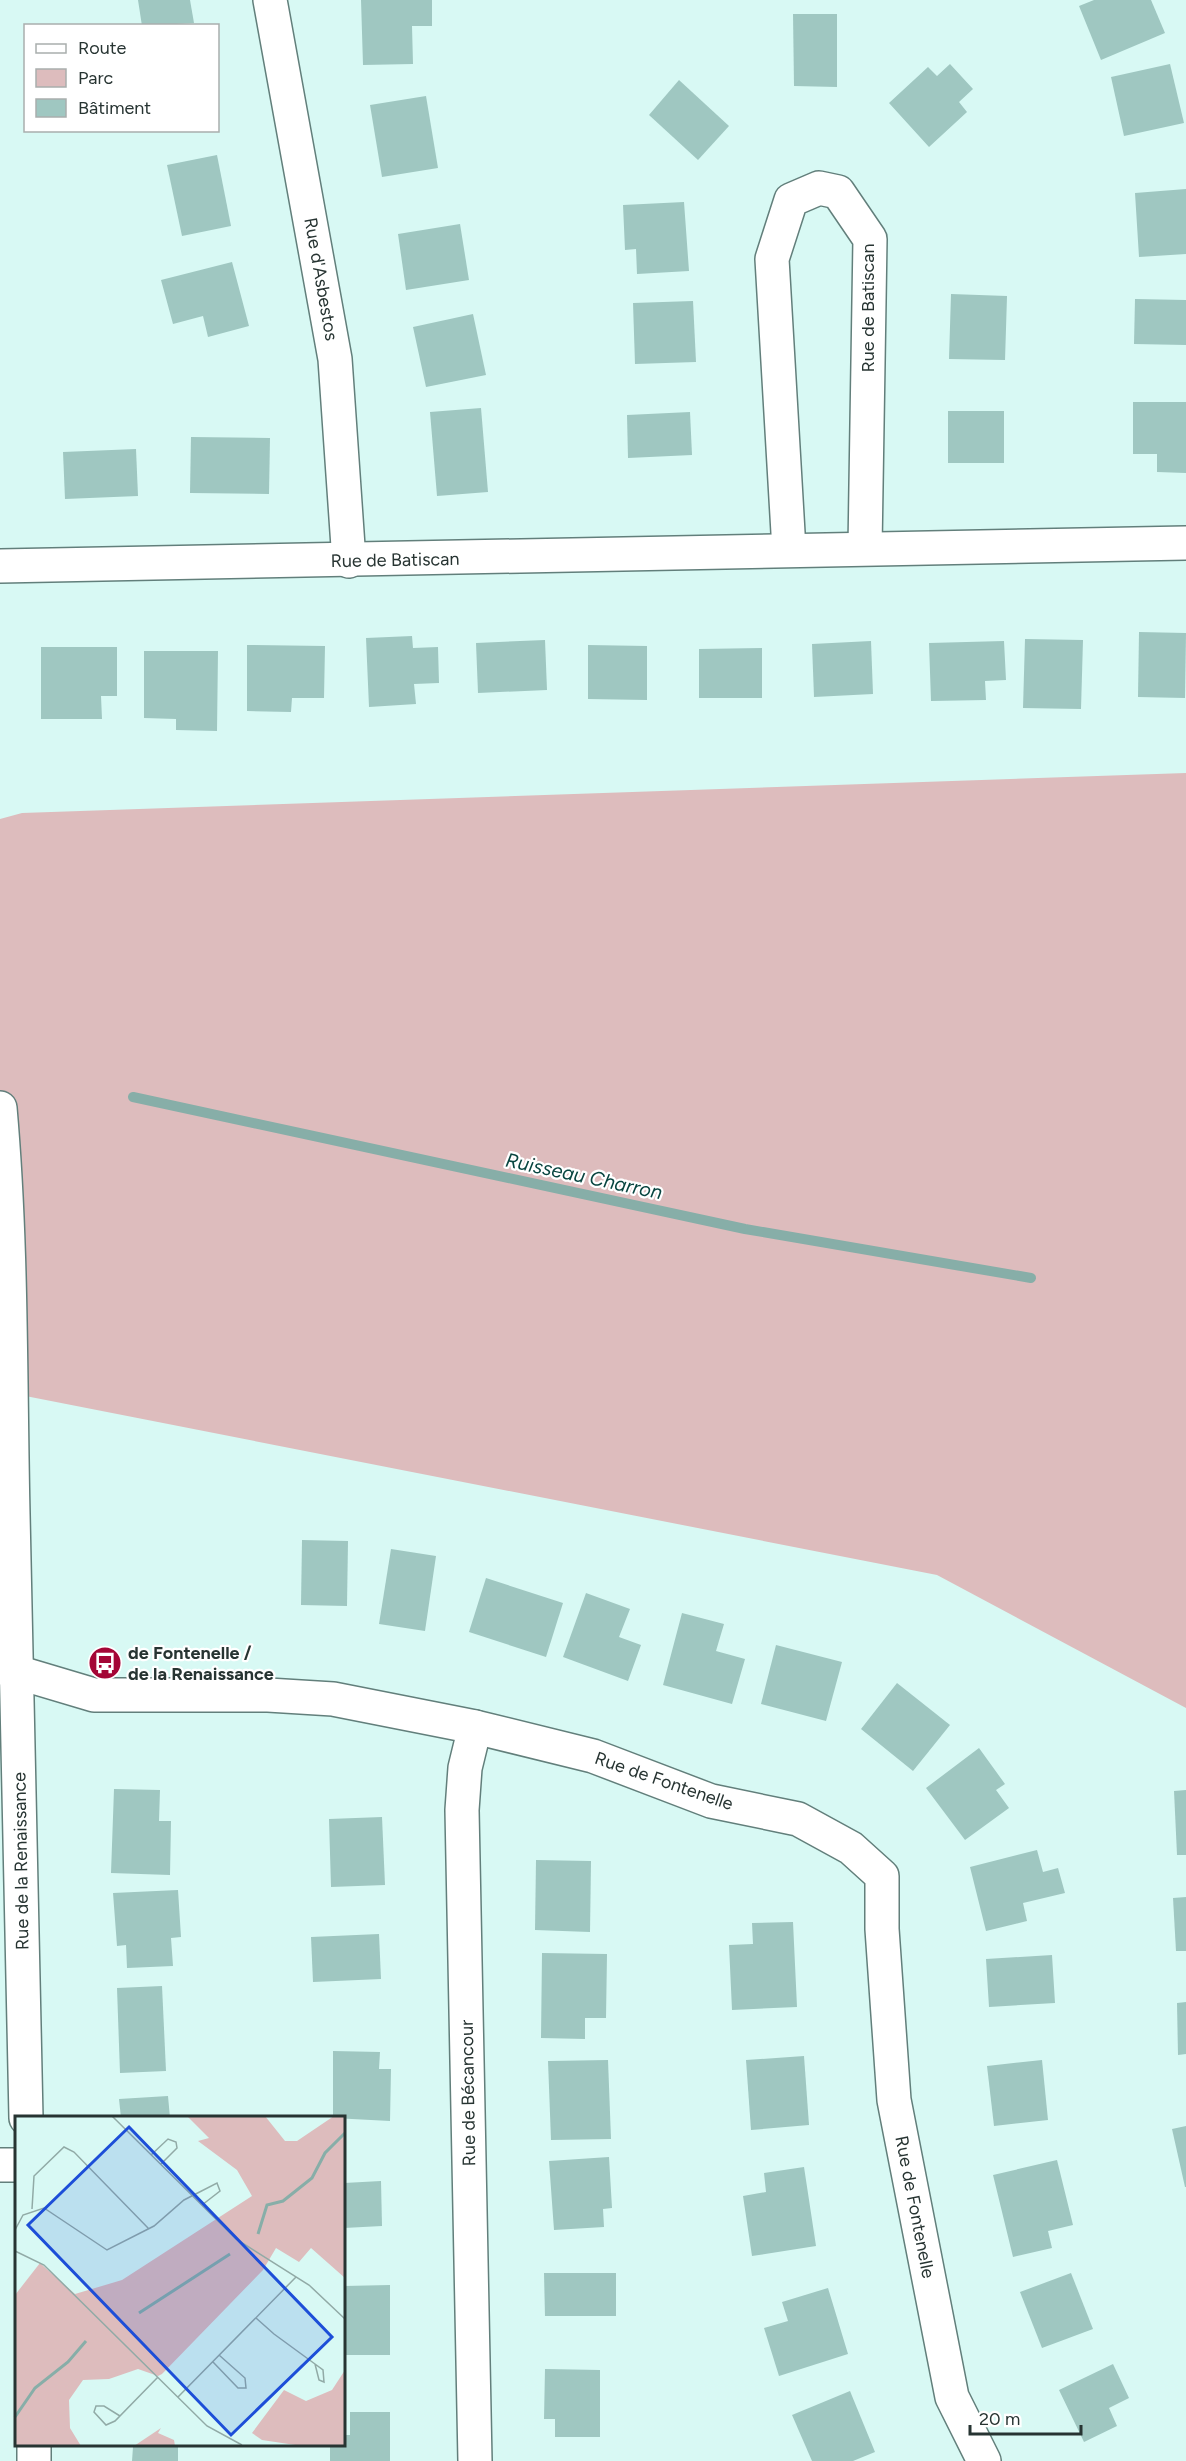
<svg xmlns="http://www.w3.org/2000/svg" width="1186" height="2461" font-family="Figtree,sans-serif">
<style>
.green{fill:#ddbcbd}
.lines{fill:none;stroke-linecap:round;stroke-linejoin:round}
.stream{stroke:#87aea8;stroke-width:10}
.building{fill:#9fc7c1}
.minor-casing{stroke:#627f7b;stroke-width:36}
.minor{stroke:#fff;stroke-width:33}
.labels{text-anchor:middle;stroke-width:4.5;stroke-linejoin:round;paint-order:stroke}
.street-label{font-size:18px;fill:#273432;stroke:#fff}
.poi-label{font-size:18px;font-weight:bold;fill:#273432;stroke:#fff;text-anchor:start}
.water-label{font-size:20px;font-style:italic;fill:#084540;stroke:#fff}
.inset-river{fill:none;stroke:#87aea8;stroke-width:3}
.inset-road{fill:none;stroke:#91aaa6;stroke-width:1.5}
.view{fill:#1d4ed8;fill-opacity:0.15;stroke:#1d4ed8;stroke-width:3}
.inset-edge{fill:none;stroke:#273432;stroke-width:3}
</style>
<rect width="100%" height="100%" fill="#d8f9f4"/>
<polygon class="green" points="1186,773 1186,1708 937,1575 0,1391 0,819 22,813"/>
<g class="lines">
<polyline class="stream" points="133,1097 745,1229 1031,1278"/>
</g>
<g class="building">
<polygon points="138,0 190,0 194,23 142,26"/>
<polygon points="361,0 432,0 432,26 412,26 413,64 363,65"/>
<polygon points="1094,0 1151,0 1165,33 1101,60 1079,6"/>
<polygon points="793,14 837,14 837,87 794,86"/>
<polygon points="950,64 973,89 959,102 967,112 929,147 889,103 928,67 937,76"/>
<polygon points="1170,64 1184,123 1124,136 1111,77"/>
<polygon points="679,80 729,126 698,160 649,115"/>
<polygon points="426,96 438,168 382,177 370,105"/>
<polygon points="217,155 231,226 182,236 167,165"/>
<polygon points="1186,189 1186,254 1139,257 1135,193"/>
<polygon points="684,202 689,271 637,274 636,249 625,250 623,205"/>
<polygon points="460,224 469,280 406,290 398,234"/>
<polygon points="232,262 249,326 208,337 203,316 173,324 161,280"/>
<polygon points="951,294 1007,296 1005,360 949,359"/>
<polygon points="1135,299 1186,300 1186,345 1134,344"/>
<polygon points="693,301 696,362 635,364 633,303"/>
<polygon points="473,314 486,375 426,387 413,327"/>
<polygon points="1133,402 1186,402 1186,473 1157,472 1157,454 1133,454"/>
<polygon points="481,408 488,492 437,496 430,412"/>
<rect x="948" y="411" width="56" height="52"/>
<polygon points="690,412 692,455 628,458 627,415"/>
<polygon points="191,437 270,438 269,494 190,493"/>
<polygon points="136,449 138,496 65,499 63,452"/>
<polygon points="1139,632 1186,633 1185,698 1138,697"/>
<polygon points="412,636 413,648 438,647 439,683 414,684 416,704 369,707 366,638"/>
<polygon points="1025,639 1083,640 1081,709 1023,708"/>
<polygon points="545,640 547,690 478,693 476,643"/>
<polygon points="871,641 873,694 814,697 812,644"/>
<polygon points="1004,641 1006,680 985,681 986,700 931,701 929,643"/>
<polygon points="247,645 325,646 324,698 292,698 291,712 247,711"/>
<polygon points="588,645 647,646 647,700 588,699"/>
<polygon points="41,647 117,647 117,696 101,696 102,719 41,719"/>
<polygon points="762,648 762,698 699,698 699,649"/>
<polygon points="144,651 218,651 217,731 176,730 176,719 144,718"/>
<polygon points="302,1540 348,1541 347,1606 301,1605"/>
<polygon points="391,1549 436,1556 425,1631 379,1624"/>
<polygon points="486,1578 563,1603 546,1657 469,1632"/>
<polygon points="586,1593 630,1609 619,1637 641,1645 628,1681 563,1657"/>
<polygon points="682,1613 724,1624 716,1651 745,1659 732,1704 663,1685"/>
<polygon points="776,1645 842,1662 826,1721 761,1704"/>
<polygon points="897,1683 950,1725 913,1771 861,1729"/>
<polygon points="979,1748 1005,1784 996,1790 1009,1808 965,1840 926,1788"/>
<polygon points="114,1789 160,1790 159,1821 171,1821 170,1875 111,1873"/>
<polygon points="1186,1790 1186,1855 1177,1855 1174,1791"/>
<polygon points="382,1817 385,1885 331,1887 329,1819"/>
<polygon points="1037,1850 1043,1872 1058,1868 1065,1893 1023,1903 1027,1921 986,1931 970,1867"/>
<polygon points="536,1860 591,1861 590,1932 535,1930"/>
<polygon points="178,1890 181,1937 171,1938 173,1966 127,1968 126,1945 117,1946 113,1893"/>
<polygon points="1186,1897 1186,1951 1176,1951 1173,1898"/>
<polygon points="793,1922 797,2007 732,2010 729,1945 753,1944 752,1923"/>
<polygon points="379,1934 381,1979 313,1982 311,1937"/>
<polygon points="542,1953 607,1954 606,2018 585,2018 585,2039 541,2038"/>
<polygon points="1052,1955 1055,2003 989,2007 986,1959"/>
<polygon points="162,1986 166,2071 120,2073 117,1988"/>
<polygon points="1186,2002 1186,2054 1178,2055 1177,2003"/>
<polygon points="333,2051 380,2052 379,2069 391,2069 390,2121 333,2118"/>
<polygon points="804,2056 809,2125 751,2130 746,2060"/>
<polygon points="608,2060 611,2139 551,2140 548,2061"/>
<polygon points="1042,2060 1048,2120 994,2126 987,2066"/>
<polygon points="168,2096 170,2118 121,2118 119,2099"/>
<polygon points="1186,2126 1186,2187 1185,2187 1172,2129"/>
<polygon points="609,2157 612,2208 603,2209 604,2227 554,2230 549,2161"/>
<polygon points="1057,2160 1073,2225 1048,2231 1052,2248 1013,2257 993,2175"/>
<polygon points="804,2167 816,2246 752,2256 743,2196 766,2192 764,2173"/>
<polygon points="381,2181 382,2226 344,2228 344,2183"/>
<polygon points="544,2273 616,2273 616,2316 545,2316"/>
<polygon points="1071,2273 1093,2329 1042,2348 1020,2292"/>
<polygon points="390,2285 390,2355 344,2355 344,2286"/>
<polygon points="828,2288 848,2354 779,2376 764,2328 788,2321 782,2302"/>
<polygon points="1113,2364 1129,2398 1109,2408 1117,2426 1084,2442 1059,2390"/>
<polygon points="545,2369 600,2370 600,2437 555,2437 555,2419 544,2419"/>
<polygon points="850,2391 875,2452 853,2461 812,2461 792,2415"/>
<polygon points="350,2412 390,2412 390,2461 330,2461 330,2444 344,2444 344,2435 350,2435"/>
<polygon points="123,2444 178,2444 178,2461 132,2461 133,2447 123,2447"/>
</g>
<g class="lines">
<defs>
<g id="minor">
<polyline points="270,0 335,359 349,561"/>
<polyline points="789,550 772,259 791,200 819,188 838,192 870,239 865,548"/>
<polyline points="0,566 1186,543"/>
<path d="M 0,1108 C 12,1244 10,1378 13,1514 C 17,1715 21,1916 26,2118"/>
<polyline points="0,1667 94,1695 268,1695 333,1699 475,1727 593,1756 711,1801 798,1819 851,1848 882,1876 882,1929 894,2100 952,2397 984,2461"/>
<polyline points="475,1727 465,1768 462,1810 475,2461"/>
<polyline points="0,2165 16,2165"/>
<polyline points="34,2444 34,2461"/>
</g>
</defs>
<use href="#minor" class="minor-casing"/>
<use href="#minor" class="minor"/>
</g>
<defs>
<symbol id="bus-disc" viewBox="-11 -11 22 22"><circle r="9.5" fill="#a40636" stroke="#fff"/><path d="M-5-6H5V4H4V6H2V4H-2V6H-4V4H-5ZM-3.5-4V0h7V-4ZM-3.5 1.2v1.5H-2V1.2ZM2 1.2v1.5H3.5V1.2Z" fill="#fff"/></symbol>
</defs>
<g fill-rule="evenodd">
<use href="#bus-disc" x="86" y="1644" width="38" height="38"/>
</g>
<g class="labels">
<g class="street-label">
<text transform="translate(321 279) rotate(80)" y="6">Rue d'Asbestos</text>
<text transform="translate(868 308) rotate(-90)" y="6">Rue de Batiscan</text>
<text transform="translate(395 560) rotate(-1)" y="6">Rue de Batiscan</text>
<text transform="translate(664 1781) rotate(19)" y="6">Rue de Fontenelle</text>
<text transform="translate(21 1861) rotate(-91)" y="6">Rue de la Renaissance</text>
<text transform="translate(468 2093) rotate(-91)" y="6">Rue de Bécancour</text>
<text transform="translate(915 2207) rotate(79)" y="6">Rue de Fontenelle</text>
</g>
<g class="poi-label">
<text x="128" y="1659">de Fontenelle /<tspan x="128" dy="21">de la Renaissance</tspan></text>
</g>
<g class="water-label">
<text transform="translate(584 1176) rotate(12)" y="7">Ruisseau Charron</text>
</g>
</g>
<g transform="translate(15 2116)">
<rect width="330" height="330" fill="#d8f9f4"/>
<path d="M 172,0 L 250,0 L 270,25 L 282,25 L 319,0 L 330,0 L 330,162 L 296,132 L 284,146 L 261,132 L 248,154 L 147,258 L 143,260 L 123,253 L 94,263 L 68,264 L 54,284 L 55,312 L 66,330 L 0,330 L 0,179 L 25,147 L 60,178 L 107,164 L 237,80 L 222,54 L 183,25 L 194,22 ZM 330,254 L 330,330 L 287,330 L 247,324 L 237,317 L 269,274 L 291,285 L 317,274 ZM 146,312 L 143,317 L 159,324 L 160,330 L 119,330 Z" fill="#ddbcbd"/>
<path class="inset-river" d="M 243,118 L 252,89 L 268,85 L 297,62 L 310,37 L 330,17M 124,197 L 215,138M 0,301 L 20,272 L 53,246 L 71,225"/>
<path class="inset-road" d="M 97,0 L 221,123 L 294,169 L 330,203M 136,39 L 153,23 L 161,26 L 162,32 L 146,48M 17,93 L 19,60 L 49,31 L 59,36 L 134,113M 0,114 L 8,99 L 29,92 L 92,134 L 139,110 L 169,84 L 202,67 L 205,75 L 187,89M 0,135 L 29,149 L 192,310 L 227,329M 241,202 L 259,218 L 300,248 L 308,254 L 309,266 L 304,264 L 300,248M 198,246 L 223,272 L 231,272 L 230,262 L 204,239M 163,281 L 281,161M 105,300 L 89,290 L 81,290 L 79,296 L 91,309 L 100,305 L 143,261"/>
<path class="view" d="M 114,11 L 317,221 L 216,319 L 13,109 Z"/>
<rect width="330" height="330" class="inset-edge"/>
</g>
<rect x="24" y="24" width="195" height="108" fill="#ffffff" stroke="#a9aead" stroke-width="1.5"/>
<rect x="36" y="44" width="30" height="9" fill="#ffffff" stroke="#a9aead" stroke-width="1.5"/>
<text x="78" y="54" font-size="18" fill="#273432">Route</text>
<rect x="36" y="69" width="30" height="18" fill="#ddbcbd" stroke="#a9aead" stroke-width="1.5"/>
<text x="78" y="84" font-size="18" fill="#273432">Parc</text>
<rect x="36" y="99" width="30" height="18" fill="#9fc7c1" stroke="#a9aead" stroke-width="1.5"/>
<text x="78" y="114" font-size="18" fill="#273432">Bâtiment</text>
<path d="M970 2425v9h111v-9" fill="none" stroke="#273432" stroke-width="3"/>
<text x="979" y="2425" font-size="18" fill="#273432" stroke="#ffffff" stroke-width="4.5" paint-order="stroke">20 m</text>
</svg>
